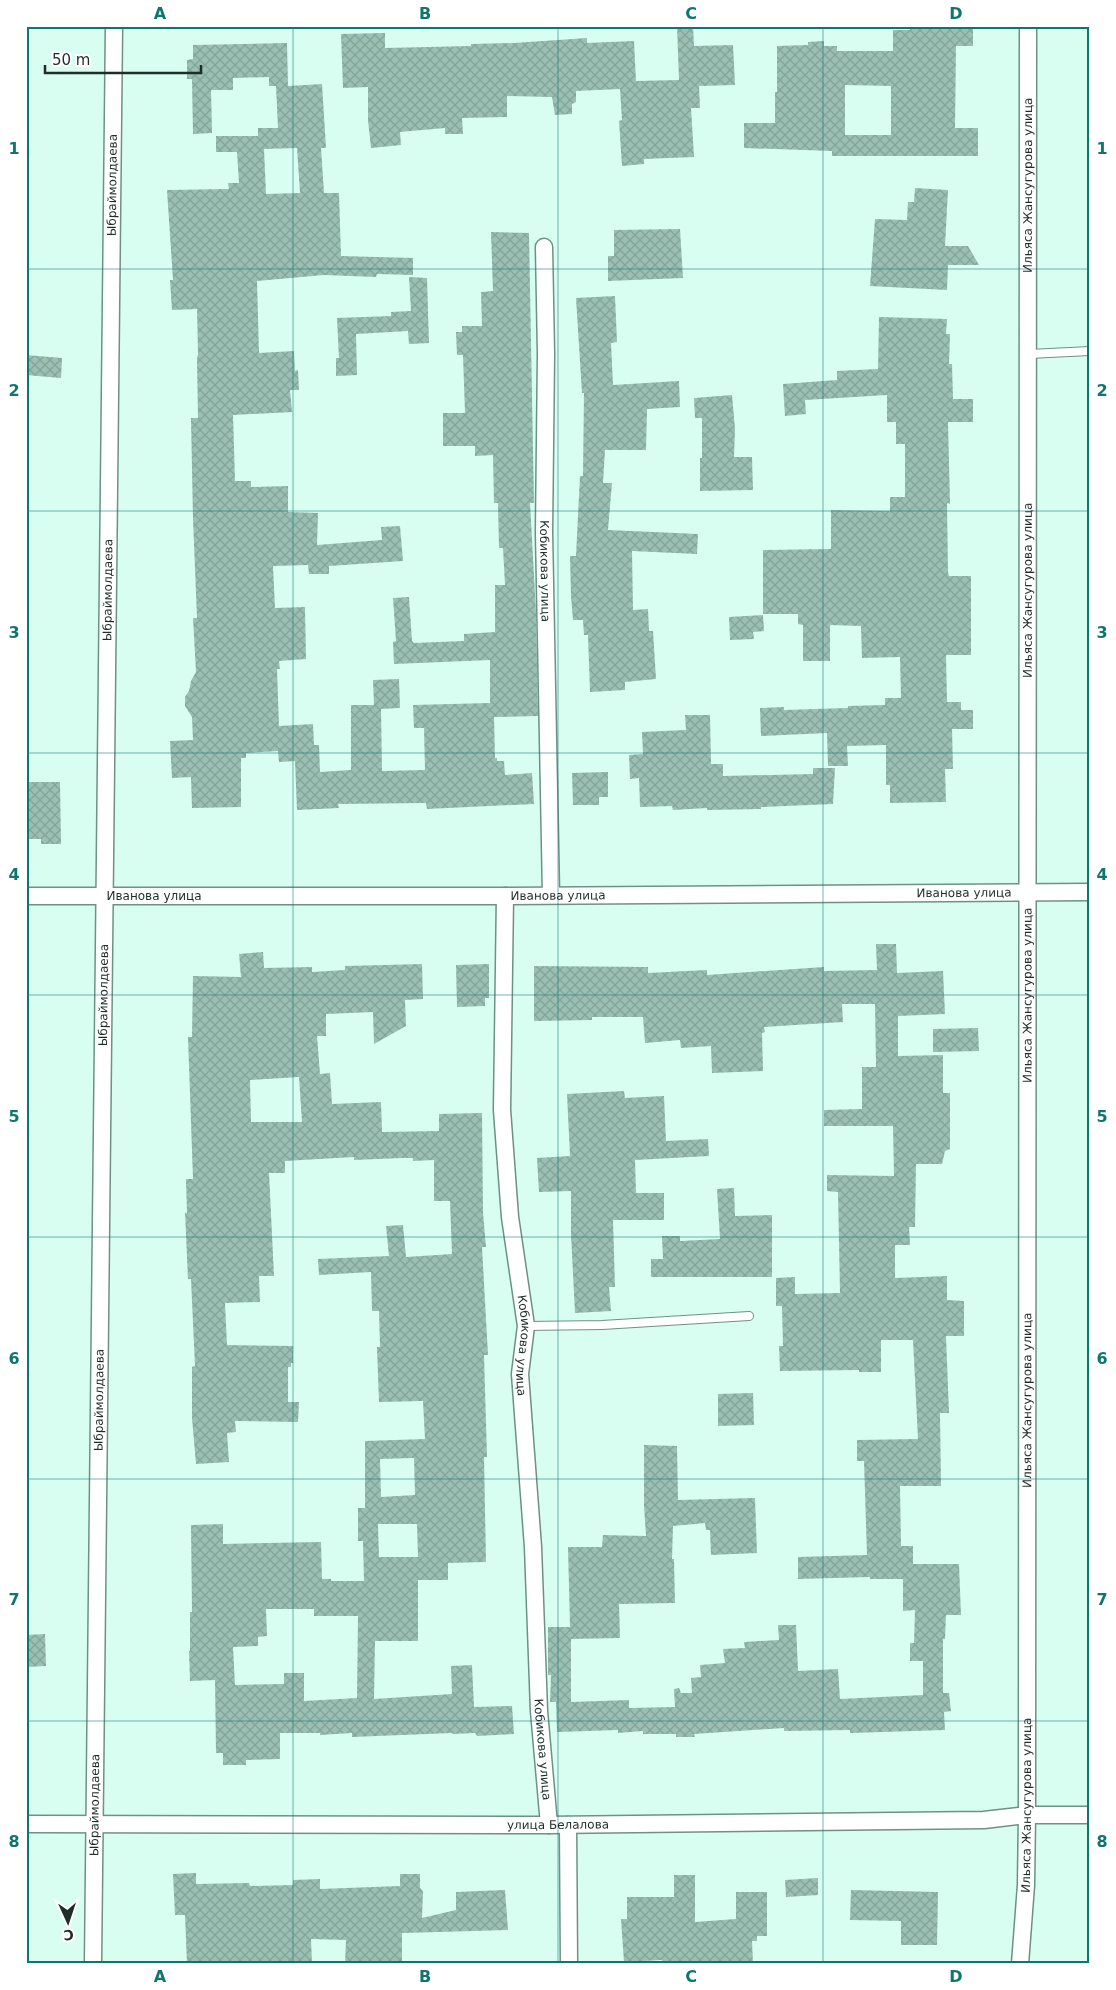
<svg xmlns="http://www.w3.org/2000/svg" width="1116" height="1990" font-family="'DejaVu Sans',sans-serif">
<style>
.building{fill:url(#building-cross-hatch);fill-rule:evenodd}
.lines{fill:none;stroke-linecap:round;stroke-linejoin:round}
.service-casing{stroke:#6e9186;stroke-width:10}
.minor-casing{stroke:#6e9186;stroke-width:19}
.service{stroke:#fff;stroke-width:8}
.minor{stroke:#fff;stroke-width:16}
.grid{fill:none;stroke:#0f766e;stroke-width:1;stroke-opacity:0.55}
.labels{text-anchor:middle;stroke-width:4.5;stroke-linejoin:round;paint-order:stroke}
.street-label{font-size:12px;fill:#1f2d29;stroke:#fff}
.neatline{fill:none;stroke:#0f766e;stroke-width:2}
.grid-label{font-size:16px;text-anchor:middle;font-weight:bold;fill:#0f766e}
</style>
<defs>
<pattern id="building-cross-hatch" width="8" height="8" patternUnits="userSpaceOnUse" patternTransform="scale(1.25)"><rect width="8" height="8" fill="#9abfb3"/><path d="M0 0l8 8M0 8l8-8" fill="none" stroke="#84a49a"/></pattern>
</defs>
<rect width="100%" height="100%" fill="#d8fef1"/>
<g class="building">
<polygon points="677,26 693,26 694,46 733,45 735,85 699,86 700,108 691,108 694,157 644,159 644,164 622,166 619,121 622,120 620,89 576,91 576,102 572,104 572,114 555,115 552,97 507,96 507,117 462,118 463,134 445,134 445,128 400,132 401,145 371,148 368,120 368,87 343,88 341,34 385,33 385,48 471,46 471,44 514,43 587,38 587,43 634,41 636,81 679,80"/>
<path d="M 910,26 L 973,26 L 973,46 L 956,46 L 955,128 L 978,128 L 978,156 L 832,156 L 832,151 L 744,148 L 744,123 L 775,123 L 775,92 L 777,92 L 777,46 L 808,45 L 808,42 L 824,41 L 824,46 L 837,46 L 837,51 L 893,51 L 893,30 L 910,30 ZM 845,85 L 891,86 L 891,135 L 845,135 Z"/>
<path d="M 287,43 L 288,86 L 322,84 L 326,148 L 321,148 L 324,193 L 339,193 L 341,256 L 413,258 L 413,275 L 377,274 L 376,277 L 324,275 L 257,281 L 259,353 L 294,351 L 295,371 L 298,370 L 299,390 L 290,390 L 292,412 L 233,415 L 235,481 L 251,481 L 251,487 L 288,486 L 288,512 L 318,513 L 317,545 L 382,540 L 381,527 L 400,526 L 403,561 L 329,566 L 329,574 L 309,574 L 308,565 L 273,566 L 275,608 L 305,607 L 306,659 L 279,661 L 280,669 L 277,669 L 279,726 L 313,724 L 314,745 L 319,745 L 320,772 L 351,770 L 351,705 L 374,705 L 373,680 L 399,679 L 400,708 L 381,709 L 382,771 L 425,770 L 424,728 L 414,728 L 413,705 L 490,703 L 490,660 L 394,664 L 393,642 L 396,641 L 393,598 L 409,597 L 412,641 L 414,643 L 464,641 L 464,634 L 495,632 L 495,585 L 505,585 L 503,548 L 499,548 L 498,503 L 494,503 L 493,455 L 475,456 L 475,446 L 443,446 L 443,413 L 465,413 L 463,355 L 457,355 L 456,332 L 462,332 L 462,326 L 482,326 L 481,292 L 493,291 L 491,232 L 529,233 L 534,503 L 530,503 L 536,612 L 538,716 L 494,717 L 495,758 L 497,758 L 497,761 L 504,761 L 505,775 L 532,773 L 534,804 L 427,809 L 426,803 L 338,804 L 339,808 L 297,810 L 295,761 L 279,762 L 278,751 L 246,753 L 246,758 L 241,758 L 241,807 L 192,808 L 191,777 L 172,778 L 170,741 L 193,740 L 192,717 L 185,706 L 185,697 L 189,691 L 191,681 L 196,672 L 193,618 L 197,618 L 193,519 L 191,418 L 198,418 L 197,359 L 198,354 L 197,309 L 172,310 L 170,280 L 173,280 L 167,190 L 229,189 L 228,183 L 239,183 L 237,152 L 216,152 L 216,136 L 258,136 L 258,128 L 278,128 L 276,86 L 269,86 L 269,77 L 233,78 L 233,90 L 211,90 L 212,133 L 193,134 L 192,79 L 187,79 L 187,60 L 193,59 L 193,45 ZM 297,148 L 300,193 L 266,194 L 264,149 Z"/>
<polygon points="915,188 948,190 945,246 968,246 979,265 948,265 947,290 870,286 875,219 907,220 908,202 914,202"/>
<polygon points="680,229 683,278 608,281 608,256 614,256 614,230"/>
<polygon points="409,277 427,278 429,343 409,344 408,331 356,334 357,375 336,376 336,358 339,358 337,318 391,316 391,312 411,311"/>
<polygon points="615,296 617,342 611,343 613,385 679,381 680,407 647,409 646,450 605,450 603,483 612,483 608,530 698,534 697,554 632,551 633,610 648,609 649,631 653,631 656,679 625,682 625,690 590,692 588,635 584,635 583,620 573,620 571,596 570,556 576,556 580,476 583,476 584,393 582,393 576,298"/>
<polygon points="879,317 947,319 946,334 950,334 949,364 952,364 953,399 973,399 973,422 948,422 950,504 947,503 948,572 949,576 971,576 971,655 946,655 947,702 961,702 961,710 973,710 973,729 952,729 953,769 945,769 946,802 890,803 890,785 886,785 886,745 847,746 848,766 828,766 827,733 761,736 760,708 784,707 784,710 848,708 848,706 885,705 885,698 901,698 900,657 862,658 861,626 830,625 830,661 803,661 803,625 798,624 798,614 763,614 763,550 831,549 831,510 890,511 890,497 905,497 905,444 896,444 896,422 887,422 887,395 805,400 806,414 785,416 783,384 837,380 837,371 878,369"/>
<polygon points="26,355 62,358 61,378 26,375"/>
<polygon points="732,395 735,429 734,457 752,457 753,490 700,491 700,458 702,458 702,418 695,418 694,398"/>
<polygon points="763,615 764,631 753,632 754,639 730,640 729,617"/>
<polygon points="685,715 710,715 711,764 723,764 723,776 813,774 813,768 835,768 833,804 761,807 761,809 707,810 707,808 673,810 672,806 640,807 639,778 630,779 629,755 643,754 642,732 686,730"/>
<polygon points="608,772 608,797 599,797 599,805 573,805 572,773"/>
<polygon points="26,782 60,782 61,844 41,844 41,839 26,839"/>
<polygon points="876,944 896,944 897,973 943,971 945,1014 898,1016 898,1056 943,1055 943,1093 950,1093 950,1149 945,1151 942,1164 916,1164 915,1227 909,1227 910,1245 895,1245 895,1278 947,1276 947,1300 964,1301 964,1336 946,1336 949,1413 940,1413 941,1486 900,1486 901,1546 913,1546 913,1564 959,1564 961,1615 946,1615 945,1639 943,1639 943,1693 949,1693 951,1711 944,1712 945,1730 850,1733 850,1730 784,1731 784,1728 694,1734 695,1737 676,1737 676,1734 643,1734 643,1731 618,1733 618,1730 557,1732 556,1702 561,1702 550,1702 551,1675 548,1675 548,1627 570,1627 568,1547 602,1547 603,1535 646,1536 644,1506 644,1445 677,1446 678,1500 755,1498 757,1553 711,1555 710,1530 706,1530 705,1523 673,1526 672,1559 674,1559 675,1603 619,1604 620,1638 571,1639 571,1702 629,1700 629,1708 675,1707 674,1689 679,1688 681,1693 692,1693 691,1678 701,1677 700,1665 725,1663 723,1649 745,1648 744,1642 779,1640 778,1625 796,1625 798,1671 838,1669 840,1699 923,1695 923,1661 910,1661 910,1643 914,1643 915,1610 903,1611 903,1579 870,1579 870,1577 798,1579 798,1557 867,1555 864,1461 857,1461 857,1440 918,1439 913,1340 881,1340 881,1372 859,1372 859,1370 780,1371 779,1346 783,1346 782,1306 776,1306 776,1278 795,1277 795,1294 840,1293 838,1192 827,1191 827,1175 894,1176 893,1126 824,1126 824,1110 862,1109 862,1067 876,1067 875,1004 842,1004 843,1022 764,1027 765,1032 762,1033 763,1071 712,1073 711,1046 681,1048 680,1040 645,1043 643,1017 592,1017 592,1020 534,1021 534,966 648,967 648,973 707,970 707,975 824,967 824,971 877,970"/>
<path d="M 263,952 L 264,968 L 312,967 L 312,972 L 345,970 L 345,966 L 422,964 L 423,999 L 405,1000 L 406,1026 L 374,1044 L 373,1012 L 326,1014 L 326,1036 L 317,1036 L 320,1074 L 330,1073 L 332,1104 L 381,1102 L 382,1132 L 439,1131 L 439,1114 L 482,1113 L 483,1213 L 486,1247 L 482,1247 L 488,1355 L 484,1355 L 487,1457 L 484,1457 L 486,1562 L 448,1563 L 448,1580 L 418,1580 L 418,1641 L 375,1641 L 374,1699 L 452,1694 L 451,1666 L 472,1665 L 474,1707 L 512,1706 L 514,1734 L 477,1736 L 475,1733 L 453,1734 L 452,1733 L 352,1737 L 352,1733 L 320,1735 L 320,1733 L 280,1733 L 280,1759 L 246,1760 L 246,1765 L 223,1765 L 223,1753 L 216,1753 L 215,1680 L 190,1681 L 189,1651 L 190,1651 L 190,1612 L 192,1612 L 191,1525 L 223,1524 L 223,1544 L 321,1542 L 322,1579 L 331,1579 L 331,1581 L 364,1581 L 363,1541 L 358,1541 L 358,1508 L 365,1508 L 365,1441 L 425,1439 L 423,1401 L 379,1402 L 377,1347 L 380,1347 L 379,1311 L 372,1311 L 371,1272 L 319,1275 L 318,1259 L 389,1256 L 386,1226 L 403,1225 L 406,1257 L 452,1254 L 450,1201 L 434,1201 L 434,1160 L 413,1161 L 413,1158 L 402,1158 L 354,1160 L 354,1157 L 285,1161 L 285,1173 L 269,1173 L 274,1276 L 259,1276 L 260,1302 L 225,1303 L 227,1345 L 293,1346 L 293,1363 L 291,1363 L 291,1367 L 288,1367 L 288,1402 L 299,1402 L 298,1422 L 235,1421 L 236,1432 L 227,1433 L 229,1462 L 196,1464 L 192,1418 L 192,1367 L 195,1366 L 191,1279 L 188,1279 L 185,1212 L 187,1214 L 186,1179 L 193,1179 L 188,1037 L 192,1037 L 193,976 L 241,977 L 239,954 ZM 299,1077 L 302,1122 L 251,1122 L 250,1080 ZM 414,1458 L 415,1495 L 381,1497 L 380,1459 ZM 378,1524 L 417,1524 L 418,1557 L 379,1557 ZM 266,1609 L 314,1609 L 314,1616 L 358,1616 L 357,1698 L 304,1701 L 304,1673 L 284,1673 L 284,1684 L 235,1685 L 233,1647 L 258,1646 L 258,1637 L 267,1636 Z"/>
<polygon points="489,964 489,998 485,998 485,1006 457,1007 456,965"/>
<polygon points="978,1028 979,1051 933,1052 933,1029"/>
<polygon points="624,1091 625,1098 664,1096 666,1141 708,1139 709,1156 635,1160 636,1193 664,1193 664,1220 613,1220 615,1287 609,1287 611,1311 575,1313 571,1234 571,1191 539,1192 537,1158 570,1156 567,1094"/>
<polygon points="734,1188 735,1216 772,1215 772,1277 651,1277 651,1259 663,1259 662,1236 680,1236 680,1241 720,1239 717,1189"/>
<polygon points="753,1393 754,1425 718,1426 718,1394"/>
<polygon points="45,1634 46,1666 26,1667 26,1635"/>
<polygon points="196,1873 196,1884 249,1883 250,1886 293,1885 293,1880 320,1879 320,1889 400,1886 400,1874 420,1874 420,1888 423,1891 422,1918 456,1910 456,1892 505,1890 508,1930 402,1933 402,1964 345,1964 346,1940 311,1939 312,1964 187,1964 185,1915 175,1915 173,1874"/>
<polygon points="674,1875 695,1875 695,1922 736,1919 736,1892 767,1892 767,1936 757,1936 757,1941 752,1941 753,1964 662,1964 662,1960 624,1962 621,1919 627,1919 627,1897 674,1897"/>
<polygon points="818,1878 818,1895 786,1897 785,1880"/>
<polygon points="851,1890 938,1892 937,1945 901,1945 901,1921 850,1920"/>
</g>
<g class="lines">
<defs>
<g id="service">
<polyline points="1029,354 1090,351"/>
<polyline points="526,1326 602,1325 749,1316"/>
</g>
<g id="minor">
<path id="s1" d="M 544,247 L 546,354 L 544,532 L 551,895"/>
<path id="s2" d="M 26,896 L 505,896 L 1090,892"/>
<path id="s3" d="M 505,896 L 502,1110 L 510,1217 L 526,1326 L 520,1374 L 533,1547 L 539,1711 L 549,1825"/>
<path id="s4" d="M 26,1824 L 549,1825 L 984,1820 L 1027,1815 L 1090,1815"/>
<polyline points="568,1825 569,1964"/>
<path id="s5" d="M 93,1964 L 114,26"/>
<path id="s6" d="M 1020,1964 L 1026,1885 L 1027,1815 L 1028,26"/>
</g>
</defs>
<use href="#service" class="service-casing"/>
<use href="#minor" class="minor-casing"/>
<use href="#service" class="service"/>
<use href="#minor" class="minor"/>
</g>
<path class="grid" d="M 293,26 L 293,1964M 558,26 L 558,1964M 823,26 L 823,1964M 26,269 L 1090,269M 26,511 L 1090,511M 26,753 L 1090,753M 26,995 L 1090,995M 26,1237 L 1090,1237M 26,1479 L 1090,1479M 26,1721 L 1090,1721"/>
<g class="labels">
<g class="street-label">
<text dy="4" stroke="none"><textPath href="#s5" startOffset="1779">Ыбраймолдаева</textPath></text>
<text dy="4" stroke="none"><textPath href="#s6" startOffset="1779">Ильяса Жансугурова улица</textPath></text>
<text dy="4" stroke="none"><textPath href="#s1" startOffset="324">Кобикова улица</textPath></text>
<text dy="4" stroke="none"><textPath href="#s5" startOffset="1374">Ыбраймолдаева</textPath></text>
<text dy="4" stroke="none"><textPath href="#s6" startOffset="1374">Ильяса Жансугурова улица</textPath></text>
<text dy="4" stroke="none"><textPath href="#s2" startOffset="938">Иванова улица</textPath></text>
<text dy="4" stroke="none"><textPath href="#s2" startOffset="532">Иванова улица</textPath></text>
<text dy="4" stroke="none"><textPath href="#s2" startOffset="128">Иванова улица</textPath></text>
<text dy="4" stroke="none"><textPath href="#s5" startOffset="969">Ыбраймолдаева</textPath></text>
<text dy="4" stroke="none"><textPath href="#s6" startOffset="969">Ильяса Жансугурова улица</textPath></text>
<text dy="4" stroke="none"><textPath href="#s3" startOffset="451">Кобикова улица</textPath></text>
<text dy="4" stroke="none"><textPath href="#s5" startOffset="564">Ыбраймолдаева</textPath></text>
<text dy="4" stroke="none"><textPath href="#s6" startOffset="564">Ильяса Жансугурова улица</textPath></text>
<text dy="4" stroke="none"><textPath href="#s3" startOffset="856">Кобикова улица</textPath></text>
<text dy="4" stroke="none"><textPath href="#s5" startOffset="159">Ыбраймолдаева</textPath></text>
<text dy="4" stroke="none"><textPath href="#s6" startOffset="159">Ильяса Жансугурова улица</textPath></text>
<text dy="4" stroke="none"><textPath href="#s4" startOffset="532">улица Белалова</textPath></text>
</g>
</g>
<rect width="1116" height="1990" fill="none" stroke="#ffffff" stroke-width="55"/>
<g transform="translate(68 1922) rotate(177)" stroke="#ffffff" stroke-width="4" paint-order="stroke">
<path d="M0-4L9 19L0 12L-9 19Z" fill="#1f2d29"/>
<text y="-8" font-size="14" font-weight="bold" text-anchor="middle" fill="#1f2d29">С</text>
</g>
<path d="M45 65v8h156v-8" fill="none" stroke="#1f2d29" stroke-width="2.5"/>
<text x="52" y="65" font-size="15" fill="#1f2d29" stroke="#ffffff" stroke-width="4" paint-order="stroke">50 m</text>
<rect x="28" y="28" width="1060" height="1934" class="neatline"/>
<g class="grid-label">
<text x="160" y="19">A</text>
<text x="425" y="19">B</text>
<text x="691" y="19">C</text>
<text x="956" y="19">D</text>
<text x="14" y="154">1</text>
<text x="1102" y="154">1</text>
<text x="14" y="396">2</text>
<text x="1102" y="396">2</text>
<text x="14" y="638">3</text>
<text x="1102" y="638">3</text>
<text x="14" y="880">4</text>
<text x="1102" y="880">4</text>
<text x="14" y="1122">5</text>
<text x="1102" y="1122">5</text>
<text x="14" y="1364">6</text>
<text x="1102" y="1364">6</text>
<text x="14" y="1605">7</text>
<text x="1102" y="1605">7</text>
<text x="14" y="1847">8</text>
<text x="1102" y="1847">8</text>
<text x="160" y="1982">A</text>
<text x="425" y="1982">B</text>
<text x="691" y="1982">C</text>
<text x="956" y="1982">D</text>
</g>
</svg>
